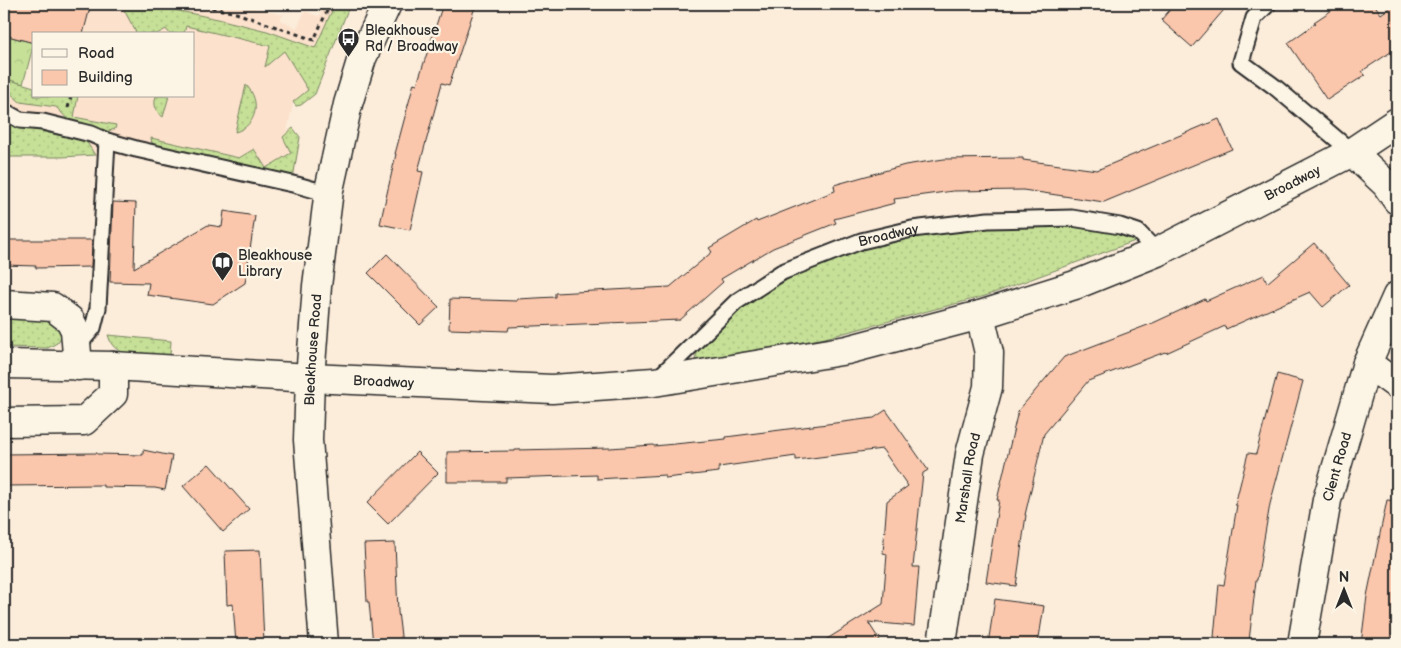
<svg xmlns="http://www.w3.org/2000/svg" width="1401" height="648" font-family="'Balsamiq Sans',sans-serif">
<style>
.built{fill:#fce1cc}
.grass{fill:url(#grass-dots);stroke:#788661}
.forest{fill:url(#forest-crowns);stroke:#788661}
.building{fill:#fbc7ac;stroke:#2b2b2b}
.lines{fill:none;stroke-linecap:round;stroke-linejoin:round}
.lane-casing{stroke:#2b2b2b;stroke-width:19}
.street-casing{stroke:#2b2b2b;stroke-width:31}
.secondary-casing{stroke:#2b2b2b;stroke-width:31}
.path{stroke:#2b2b2b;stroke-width:3;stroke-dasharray:4 4;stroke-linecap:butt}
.lane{stroke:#fcf5e5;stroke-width:15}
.street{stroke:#fcf5e5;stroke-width:28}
.secondary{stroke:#fcf5e5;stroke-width:28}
.labels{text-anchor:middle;stroke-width:4.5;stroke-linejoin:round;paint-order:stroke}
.poi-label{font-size:14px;fill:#2b2b2b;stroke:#fcf5e5;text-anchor:start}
.street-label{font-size:14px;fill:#2b2b2b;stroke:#fcf5e5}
</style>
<defs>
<pattern id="grass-dots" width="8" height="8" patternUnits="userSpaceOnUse" patternTransform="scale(1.25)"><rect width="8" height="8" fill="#c6e097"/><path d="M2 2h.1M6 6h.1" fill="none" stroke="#aac082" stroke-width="1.8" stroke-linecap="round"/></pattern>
<pattern id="forest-crowns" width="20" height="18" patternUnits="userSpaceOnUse" patternTransform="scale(1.25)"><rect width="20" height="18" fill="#c6e097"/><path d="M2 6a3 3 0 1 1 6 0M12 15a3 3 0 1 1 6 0" fill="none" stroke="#aac082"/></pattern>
</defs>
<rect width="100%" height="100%" fill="#fcecda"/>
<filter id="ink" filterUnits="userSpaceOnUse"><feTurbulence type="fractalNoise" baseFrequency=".02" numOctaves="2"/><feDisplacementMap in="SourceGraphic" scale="10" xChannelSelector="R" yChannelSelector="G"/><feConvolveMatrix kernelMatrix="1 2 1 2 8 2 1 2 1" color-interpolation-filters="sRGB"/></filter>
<g filter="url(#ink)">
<polygon class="built" points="91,4 237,4 283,15 280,20 297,28 305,11 319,17 325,4 350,4 315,94 301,105 296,106 293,103 287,131 293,128 300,137 292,193 119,155 4,157 4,35 34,43 23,84 34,87 34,96 194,96 194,34 83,34"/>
<g class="grass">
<polygon points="126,4 145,4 218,19 267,31 315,48 335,4 350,4 315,94 301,105 296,106 293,102 308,90 284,51 265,67 270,46 186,26 184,34 170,34 166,29 157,34 137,34 124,10"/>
<polygon points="4,78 34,87 34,96 78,96 74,117 116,125 115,129 106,132 75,127 56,107 20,102 7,90 4,85"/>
<path d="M 246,85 C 262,101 257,126 235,132 Z"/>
<path d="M 156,96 L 169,96 L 163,117 C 156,112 153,105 156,96 Z"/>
<polygon points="4,123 86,141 95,155 62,157 4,157"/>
<polygon points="293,128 300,137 293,178 257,171 152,144 151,138 239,158 254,149 266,168 291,153 283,137"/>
<polygon points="1071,221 1122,231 1135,241 985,296 821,339 695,360 698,350 741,305 800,273 862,248 912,234 988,223"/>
<polygon points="4,319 47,319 57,321 62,336 57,343 48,348 4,347"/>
<path d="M 108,335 L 171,341 L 170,355 C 154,355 120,359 111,343 C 110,340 109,338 108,335 Z"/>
</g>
<polygon class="forest" points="4,35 34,43 23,84 4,78"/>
<g class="building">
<polygon points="4,4 91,4 83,34 34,34 34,43 4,35"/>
<polygon points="443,4 476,4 449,85 442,83 418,171 423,172 410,230 380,224 396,154 395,154 414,83 417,84"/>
<polygon points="1175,4 1229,4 1192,47 1161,20"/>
<polygon points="1341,4 1374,4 1381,14 1395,4 1397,4 1397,48 1362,71 1365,75 1327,100 1288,43 1316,23 1314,22"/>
<polygon points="1219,119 1232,149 1104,202 1023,190 953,191 894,199 895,203 834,219 836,223 773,248 721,279 723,282 680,320 509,327 508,331 449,329 450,299 517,301 517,299 555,297 555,293 670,287 712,252 709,248 756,220 757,222 835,191 834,185 905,165 944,159 1023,158 1023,160 1097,170"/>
<polygon points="113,202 136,203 134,268 208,225 222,227 224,211 255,216 245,283 213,304 147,295 149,283 110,282"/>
<polygon points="4,240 92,240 91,267 36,268 36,266 4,265"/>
<polygon points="1314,243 1349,285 1323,307 1310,292 1226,329 1225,326 1166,353 1165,352 1088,381 1044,434 1025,515 1026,515 1016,586 986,582 999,500 997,500 1018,411 1064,357 1153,323 1205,299 1206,301 1264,275 1267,283"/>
<polygon points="387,254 439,307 420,325 368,273"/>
<polygon points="1277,374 1303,381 1270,504 1257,580 1256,580 1249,641 1214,637 1219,584 1224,585 1237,505 1235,505 1248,453 1256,454"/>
<polygon points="886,410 928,470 923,473 913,567 919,567 914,626 868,622 882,644 819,644 883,604 887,554 883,553 887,501 908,486 882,449 796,460 796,456 719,467 719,472 665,478 665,475 597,479 597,475 506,478 506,482 447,482 447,452 515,451 515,450 610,448 653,445 654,446 726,439 726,437 874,418"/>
<polygon points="143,450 172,456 165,490 155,488 103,487 103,485 4,486 4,454 97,453 97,454 143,455"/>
<polygon points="417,452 438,473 388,524 367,503"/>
<polygon points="209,464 249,509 223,532 183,486"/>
<polygon points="1387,500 1397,501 1397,601 1392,644 1361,644 1367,596"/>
<polygon points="395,543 398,612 402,644 373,644 369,602 367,602 364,544"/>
<polygon points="260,550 264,644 236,644 233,604 227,605 225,551"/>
<polygon points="995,599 1044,606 1038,644 988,644"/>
</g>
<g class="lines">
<defs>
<g id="lane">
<polyline points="1268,4 1254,18 1241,62 1275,87 1352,152"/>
<polyline points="4,111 20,120 43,122 91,134 107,141 136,149 297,185 329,194"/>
<polyline points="77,347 93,328 98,308 107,141"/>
<path id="s1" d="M 657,379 L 736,302 L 782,272 L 861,241 L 912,229 L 988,220 L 1072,218 L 1120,226 L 1138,232 L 1157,252"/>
</g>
<g id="street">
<polyline points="1352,152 1386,184 1397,200"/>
<polyline points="4,304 53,307 70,320 75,330 78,366"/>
<polyline points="1367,363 1397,385"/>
<polyline points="4,422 84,421 113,394 113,366"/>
<path id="s2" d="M 942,644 L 970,454 L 988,387 L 989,353 L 980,315"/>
<path id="s3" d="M 1302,644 L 1327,500 L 1367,363 L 1397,296"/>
</g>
<g id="secondary">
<path id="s4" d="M 4,364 L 113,366 L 310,378 L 552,389 L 654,382 L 847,350 L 980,315 L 1075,285 L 1157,252 L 1352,152 L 1397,122"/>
<path id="s5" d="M 324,644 L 308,440 L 310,378 L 317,286 L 329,190 L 348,104 L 362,58 L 387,4"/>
</g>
</defs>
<use href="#lane" class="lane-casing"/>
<use href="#street" class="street-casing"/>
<use href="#secondary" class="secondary-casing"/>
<g class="path">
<polyline points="196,4 236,13 314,40 330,4"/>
<polyline points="68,108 71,96"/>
</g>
<use href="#lane" class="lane"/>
<use href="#street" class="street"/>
<use href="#secondary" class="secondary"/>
</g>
</g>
<defs>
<symbol id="bus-pin" viewBox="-11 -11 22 30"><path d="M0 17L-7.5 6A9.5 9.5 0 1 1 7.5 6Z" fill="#2b2b2b" stroke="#fcf5e5"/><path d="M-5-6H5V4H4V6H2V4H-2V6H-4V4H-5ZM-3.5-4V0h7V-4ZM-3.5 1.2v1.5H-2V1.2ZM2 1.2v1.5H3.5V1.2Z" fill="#fff"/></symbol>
<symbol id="library-pin" viewBox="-11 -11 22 30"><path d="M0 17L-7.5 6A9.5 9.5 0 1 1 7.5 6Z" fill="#2b2b2b" stroke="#fcf5e5"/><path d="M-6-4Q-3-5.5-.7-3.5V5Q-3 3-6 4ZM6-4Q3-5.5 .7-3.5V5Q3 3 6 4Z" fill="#fff"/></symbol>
</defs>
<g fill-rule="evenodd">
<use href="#bus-pin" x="336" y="26" width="25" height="34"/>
<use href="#library-pin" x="210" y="250" width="25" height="34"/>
</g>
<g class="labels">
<g class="poi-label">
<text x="365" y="35">Bleakhouse<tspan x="365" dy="16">Rd / Broadway</tspan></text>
<text x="238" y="260">Bleakhouse<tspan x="238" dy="16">Library</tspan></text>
</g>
<g class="street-label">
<text dy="5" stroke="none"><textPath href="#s4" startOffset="1324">Broadway</textPath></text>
<text dy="5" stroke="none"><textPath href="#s1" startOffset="278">Broadway</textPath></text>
<text dy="5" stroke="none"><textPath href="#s5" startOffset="295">Bleakhouse Road</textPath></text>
<text dy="5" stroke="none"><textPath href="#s4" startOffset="380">Broadway</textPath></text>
<text dy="5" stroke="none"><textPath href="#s3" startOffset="181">Clent Road</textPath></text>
<text dy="5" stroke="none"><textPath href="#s2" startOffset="168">Marshall Road</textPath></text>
</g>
</g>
<rect width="1401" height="648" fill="none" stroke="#fcf5e5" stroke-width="20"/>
<rect x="10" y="10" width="1381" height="628" fill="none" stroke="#2b2b2b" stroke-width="2" filter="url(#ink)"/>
<rect x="32" y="32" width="162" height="65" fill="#fcf5e5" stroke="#a8a49b"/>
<rect x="42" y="49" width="25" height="8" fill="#fcf5e5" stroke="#a8a49b"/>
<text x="78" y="58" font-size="15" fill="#2b2b2b">Road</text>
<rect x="42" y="70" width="25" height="15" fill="#fbc7ac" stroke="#a8a49b"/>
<text x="78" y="82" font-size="15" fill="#2b2b2b">Building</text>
<g transform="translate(1344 590)" stroke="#fcf5e5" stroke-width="4" paint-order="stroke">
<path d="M0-4L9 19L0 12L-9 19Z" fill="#2b2b2b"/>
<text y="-8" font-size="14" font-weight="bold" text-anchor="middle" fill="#2b2b2b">N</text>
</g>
</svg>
